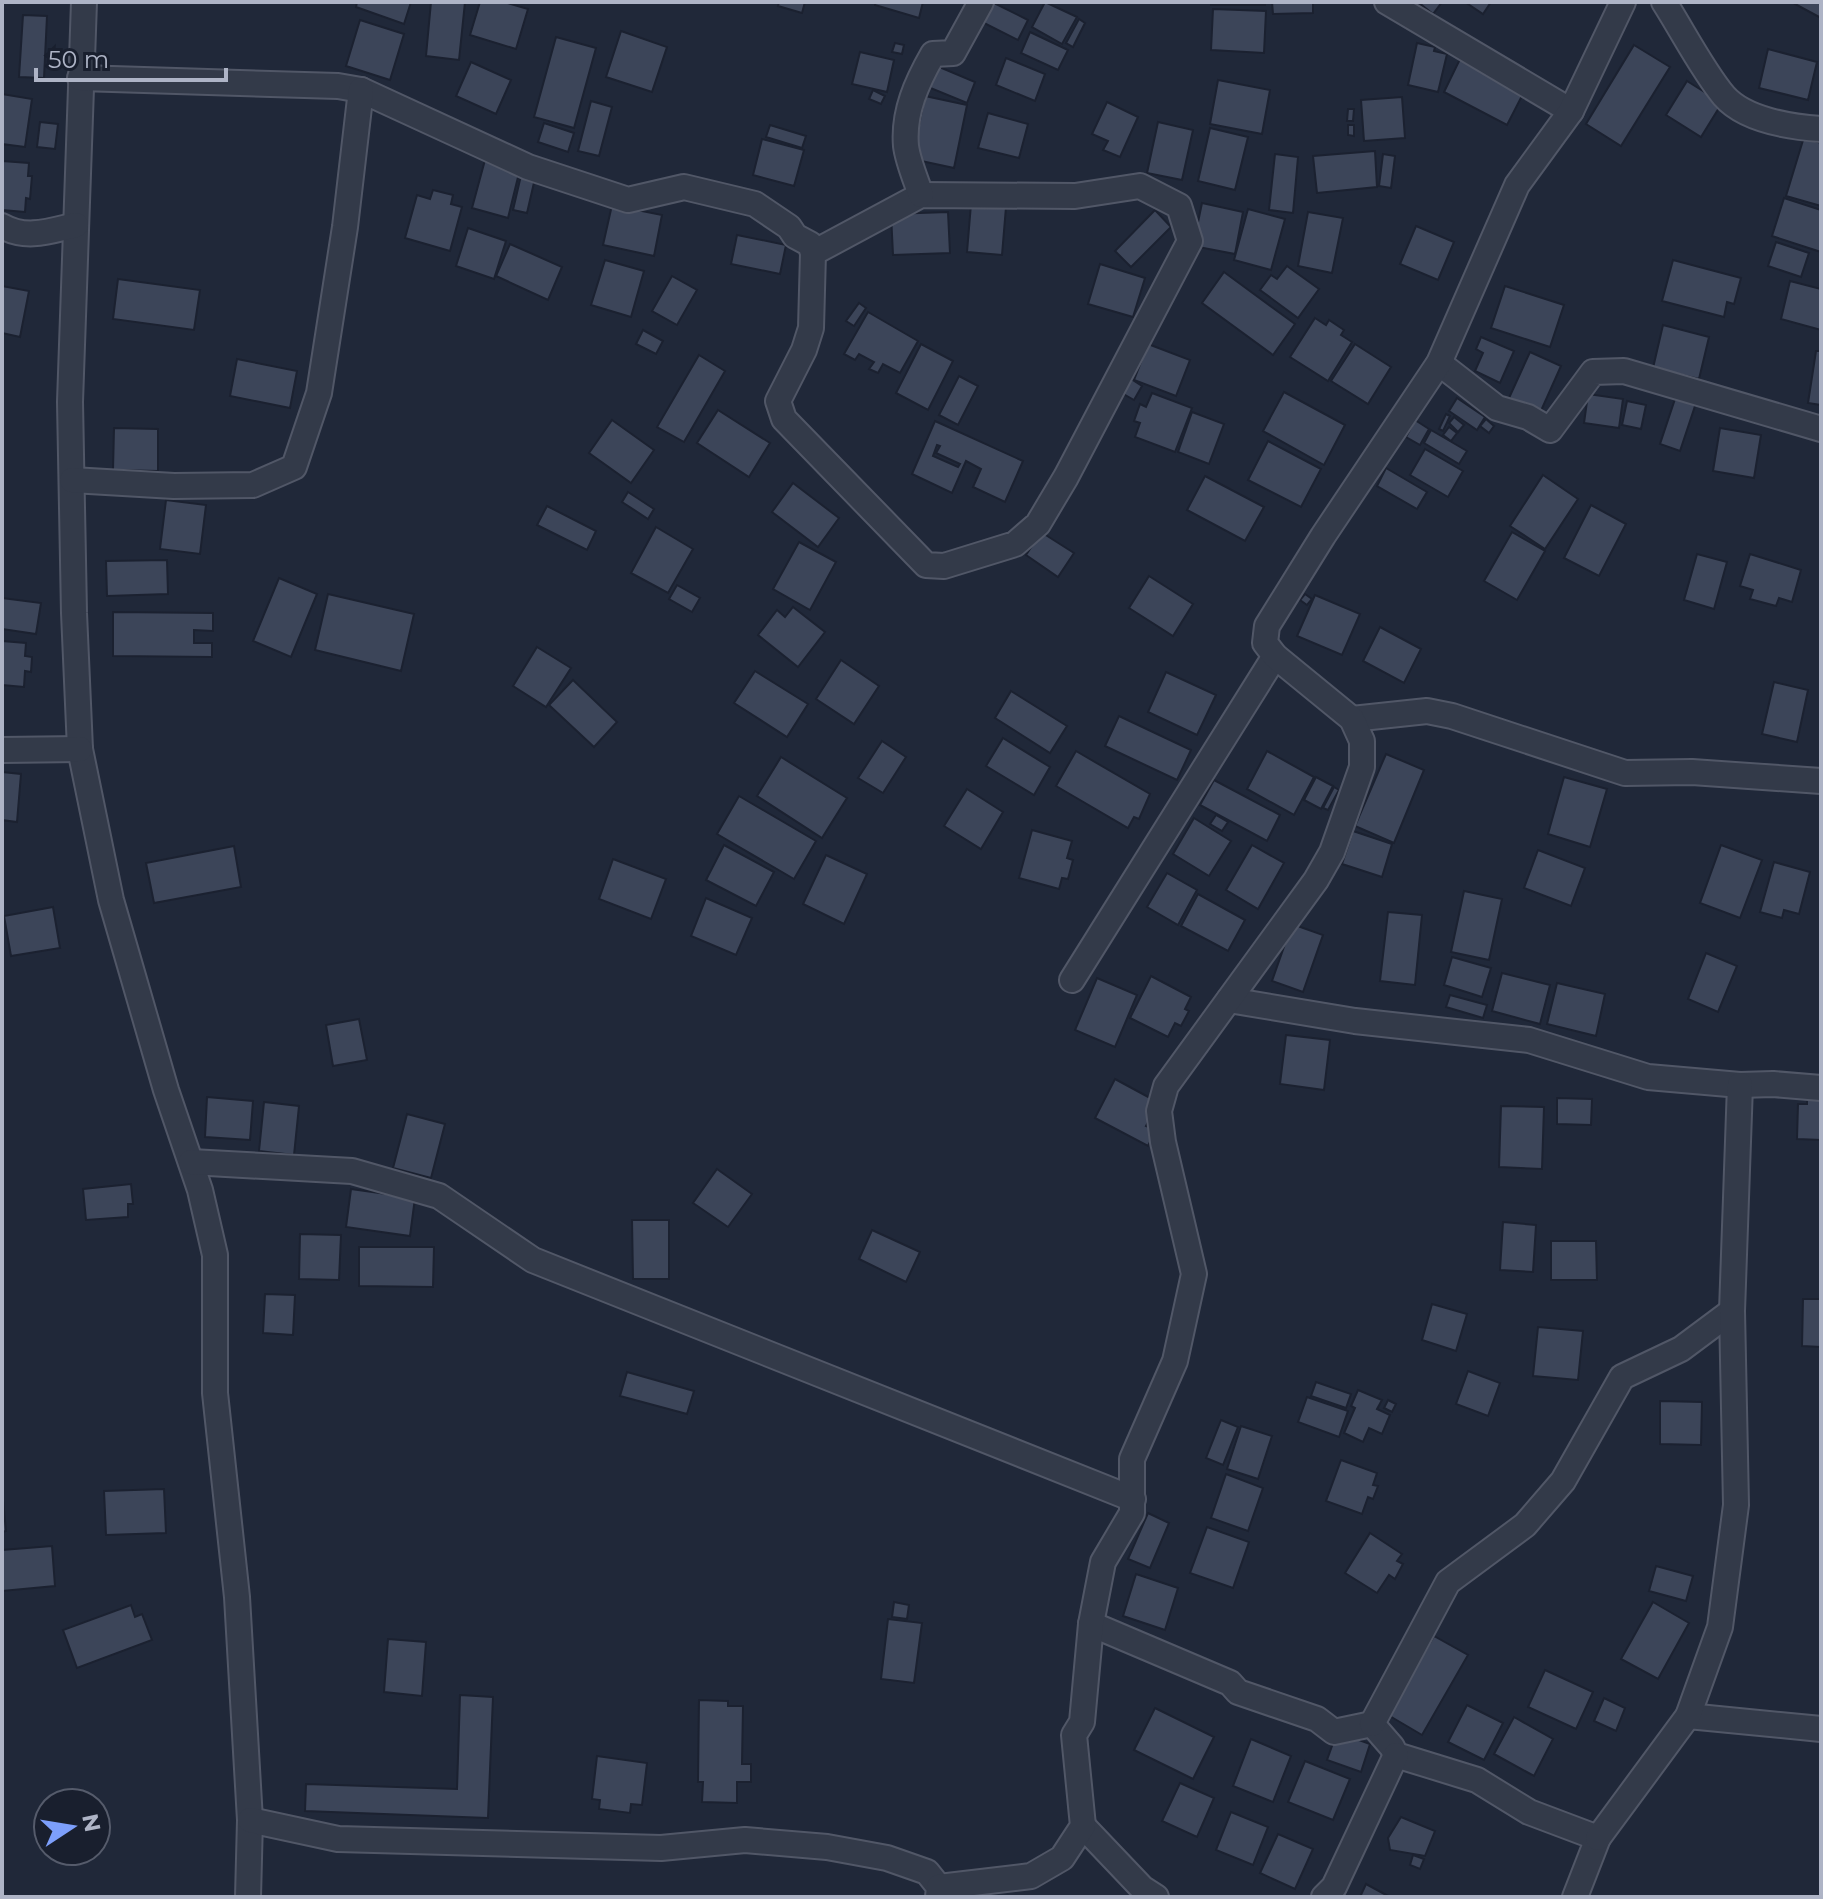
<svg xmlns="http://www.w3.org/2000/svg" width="1823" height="1899" font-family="Montserrat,sans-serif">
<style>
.building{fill:#3c4559;stroke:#1b2130;stroke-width:2;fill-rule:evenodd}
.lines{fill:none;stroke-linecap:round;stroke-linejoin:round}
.minor-casing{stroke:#515767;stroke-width:28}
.minor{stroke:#333a49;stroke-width:24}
</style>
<rect width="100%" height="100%" fill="#202839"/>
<g class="building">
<polygon points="357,2 411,2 404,24 356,7"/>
<polygon points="431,2 465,2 459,60 426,56"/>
<polygon points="480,2 504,2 528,9 516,49 470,35"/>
<polygon points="779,2 805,2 802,13 778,6"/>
<polygon points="875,2 923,2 919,18 875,5"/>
<polygon points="992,2 1028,20 1018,40 982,22"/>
<polygon points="1045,2 1077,17 1062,44 1032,27"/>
<rect x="1211" y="2" width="54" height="3"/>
<polygon points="1272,2 1313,2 1313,13 1273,14"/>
<polygon points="1418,2 1442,2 1433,14"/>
<polygon points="1465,2 1491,2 1483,14"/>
<polygon points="1797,2 1821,2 1821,18 1795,4"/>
<polygon points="1213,9 1266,11 1264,53 1211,50"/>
<polygon points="23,15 47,16 44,78 19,77"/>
<polygon points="1079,19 1085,23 1073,47 1066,43"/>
<polygon points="360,20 404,34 390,80 346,66"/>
<polygon points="621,31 667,47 652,92 606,77"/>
<polygon points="1030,32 1068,50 1058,70 1021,53"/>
<polygon points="556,37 596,48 574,128 534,117"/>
<polygon points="895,43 904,45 902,54 892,52"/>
<polygon points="1417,43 1435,47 1434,51 1447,54 1438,92 1408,85"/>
<polygon points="1634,45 1670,67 1621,146 1586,124"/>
<polygon points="1768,49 1817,62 1808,100 1759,88"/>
<polygon points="860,52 894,60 887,92 852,84"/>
<polygon points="1461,57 1525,90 1507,125 1444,92"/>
<polygon points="1006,58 1045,74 1035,101 996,85"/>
<polygon points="471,62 511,80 496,114 456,96"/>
<polygon points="937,66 975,82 967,103 928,87"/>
<polygon points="1218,80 1270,90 1262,134 1210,124"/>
<polygon points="1687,81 1722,103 1701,137 1666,115"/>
<polygon points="873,90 885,96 881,104 869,99"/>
<polygon points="2,94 32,99 25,147 2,144"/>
<polygon points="925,96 967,105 954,168 912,159"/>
<polygon points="1402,97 1405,138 1364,141 1361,100"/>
<polygon points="591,101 612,107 599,156 578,151"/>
<polygon points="1107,102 1138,117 1120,157 1103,150 1108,141 1092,134"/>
<polygon points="1348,109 1354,109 1353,121 1347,121"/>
<polygon points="988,113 1028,124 1019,158 978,148"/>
<polygon points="40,122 58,124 55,149 37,147"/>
<polygon points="1158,122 1193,130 1182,180 1147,173"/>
<polygon points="544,123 574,133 568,152 538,142"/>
<polygon points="770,125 806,136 802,148 766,137"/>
<polygon points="1348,125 1354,125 1354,136 1348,135"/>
<polygon points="1210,128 1248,137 1235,190 1198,181"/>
<polygon points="1804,137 1821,143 1821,206 1786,196"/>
<polygon points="762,139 804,150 794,186 753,175"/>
<polygon points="1375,151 1377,187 1317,193 1313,156"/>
<polygon points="1275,154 1298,157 1293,213 1269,210"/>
<polygon points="1383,154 1395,156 1391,188 1379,186"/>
<polygon points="485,160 520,169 508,218 472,208"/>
<polygon points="2,161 29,163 28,176 32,176 30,199 26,198 25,212 2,210"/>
<polygon points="522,171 536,174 527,213 513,210"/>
<polygon points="433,190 453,195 451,204 462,207 450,251 405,238 417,195 430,199"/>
<polygon points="1784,198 1821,210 1821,252 1772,236"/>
<polygon points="1202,203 1243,212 1235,254 1193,246"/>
<polygon points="971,204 1006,207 1002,255 967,252"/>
<polygon points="612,205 662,215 654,256 603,245"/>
<polygon points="1248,209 1285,219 1271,270 1234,260"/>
<polygon points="1155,210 1171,227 1131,267 1115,251"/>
<polygon points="948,212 950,253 893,255 891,214"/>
<polygon points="1308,212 1343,218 1332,273 1298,266"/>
<polygon points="1416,226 1454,242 1438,280 1400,264"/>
<polygon points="468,228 506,241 494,279 456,266"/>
<polygon points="737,235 786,245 780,274 731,264"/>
<polygon points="1776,242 1809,253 1801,277 1768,266"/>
<polygon points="510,244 562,267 548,300 496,276"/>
<polygon points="605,260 644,271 631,317 591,305"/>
<polygon points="1673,260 1741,278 1734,304 1727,302 1724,317 1662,301"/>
<polygon points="1100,264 1145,278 1133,317 1088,304"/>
<polygon points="1287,266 1319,289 1298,318 1260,290 1271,275 1277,279"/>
<polygon points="1224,272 1295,324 1273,355 1202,303"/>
<polygon points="672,276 697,290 677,325 652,311"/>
<polygon points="118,279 200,290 194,330 113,319"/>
<polygon points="1790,281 1821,289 1821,330 1781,319"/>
<polygon points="2,286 29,291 20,337 2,333"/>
<polygon points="1505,286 1564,305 1550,347 1491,328"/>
<polygon points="859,303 866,308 854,326 846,321"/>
<polygon points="868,312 918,341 900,373 883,364 878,373 869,369 874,362 859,354 855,360 844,354"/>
<polygon points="1315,318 1326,325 1329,320 1344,330 1341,335 1352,342 1328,381 1290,357"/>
<polygon points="1663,325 1709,337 1699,379 1653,368"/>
<polygon points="643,330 663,341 656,354 636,344"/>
<polygon points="1481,337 1514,351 1500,383 1475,371 1483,353 1476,349"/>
<polygon points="921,344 953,361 928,410 896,393"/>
<polygon points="1148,344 1190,360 1176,396 1134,380"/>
<polygon points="1355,344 1391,367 1368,404 1331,381"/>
<polygon points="1816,351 1821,351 1821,405 1808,403"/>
<polygon points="1530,352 1561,366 1540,413 1509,398"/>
<polygon points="699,355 725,371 684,442 657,427"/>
<polygon points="237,359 297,371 290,408 230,396"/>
<polygon points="959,376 978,386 958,425 939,415"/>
<polygon points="1128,377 1142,386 1134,400 1120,392"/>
<polygon points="1678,390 1698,397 1680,451 1660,444"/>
<polygon points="1284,392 1345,425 1324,465 1263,431"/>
<polygon points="1152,393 1192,408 1175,452 1135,437 1140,423 1134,421 1140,404 1146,407"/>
<polygon points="1588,394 1623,399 1619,428 1584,423"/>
<polygon points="1457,398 1485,417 1477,430 1449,411"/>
<polygon points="1627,401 1646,405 1641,429 1622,425"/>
<polygon points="718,410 770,443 749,477 697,443"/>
<polygon points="1192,412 1224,424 1209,464 1178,452"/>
<polygon points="1446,414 1450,416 1443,431 1439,429"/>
<polygon points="1454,417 1464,425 1458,432 1449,423"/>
<polygon points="1486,419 1494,426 1489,433 1480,426"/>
<polygon points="612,420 654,450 631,483 589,453"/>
<polygon points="1415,420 1429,429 1420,445 1406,437"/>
<path d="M 935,421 L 1023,461 L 1005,502 L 973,487 L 981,469 L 966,461 L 952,493 L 912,474 ZM 937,445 L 940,446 L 936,453 L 960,464 L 958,467 L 933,456 Z"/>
<polygon points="1449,427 1457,433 1451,441 1443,435"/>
<polygon points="114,428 158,429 158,471 113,470"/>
<polygon points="1720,428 1761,435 1754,478 1713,471"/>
<polygon points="1431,430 1467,451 1459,464 1424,443"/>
<polygon points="1268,441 1321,469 1301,507 1248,480"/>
<polygon points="1425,449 1463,471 1448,497 1410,475"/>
<polygon points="1386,468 1427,492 1417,509 1377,486"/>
<polygon points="1543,475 1578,499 1545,549 1510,526"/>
<polygon points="1205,476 1264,507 1245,541 1187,510"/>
<polygon points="793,483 839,518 818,547 772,512"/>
<polygon points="628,492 654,509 648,519 622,502"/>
<polygon points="166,500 206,505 200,554 160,549"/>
<polygon points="1591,505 1626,524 1599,576 1564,558"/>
<polygon points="547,506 596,531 587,550 537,525"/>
<polygon points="656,527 693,549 668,593 631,573"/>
<polygon points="1041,532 1074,553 1058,577 1026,555"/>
<polygon points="1512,532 1545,551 1517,600 1484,581"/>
<polygon points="799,542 836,562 810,610 773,589"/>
<polygon points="1697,554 1727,562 1714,609 1684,600"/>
<polygon points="1750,554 1801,570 1792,602 1779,598 1776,606 1750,599 1753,590 1740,586"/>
<polygon points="167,560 168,594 107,596 106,561"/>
<polygon points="1149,576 1193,604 1173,636 1129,608"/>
<polygon points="279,578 317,594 291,657 253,641"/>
<polygon points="677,585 700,598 692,612 669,599"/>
<polygon points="328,594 414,614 401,671 315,650"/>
<polygon points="1305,594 1312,599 1307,605 1300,600"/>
<polygon points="1315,595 1360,614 1342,655 1297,636"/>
<polygon points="2,598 41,603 36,634 2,629"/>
<polygon points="793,607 825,632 798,667 758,635 777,610 785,617"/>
<polygon points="113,612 213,613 213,631 194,630 194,643 212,643 212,657 113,656"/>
<polygon points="1380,627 1421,649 1404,683 1363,661"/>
<polygon points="2,641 26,643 25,656 32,657 31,672 25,671 24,687 2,685"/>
<polygon points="537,647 571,668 546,707 513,686"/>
<polygon points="841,660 879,686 854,724 816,699"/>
<polygon points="755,671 808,704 787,737 734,703"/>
<polygon points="1166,672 1216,695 1197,735 1148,712"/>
<polygon points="573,680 617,722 594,747 549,705"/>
<polygon points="1774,682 1808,690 1797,742 1762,734"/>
<polygon points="1011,691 1067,726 1050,753 995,718"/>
<polygon points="1119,716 1191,750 1177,780 1105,746"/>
<polygon points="1003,738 1050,767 1034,795 986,766"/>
<polygon points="882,741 906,757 883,793 858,778"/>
<polygon points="1076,751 1150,794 1139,819 1134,817 1128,828 1056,786"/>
<polygon points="1267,751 1314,777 1294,815 1247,789"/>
<polygon points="1386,754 1424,770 1394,843 1355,826"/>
<polygon points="781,757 847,798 822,838 757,796"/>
<polygon points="2,772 21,774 17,822 2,820"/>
<polygon points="1316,777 1333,786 1321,809 1304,800"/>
<polygon points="1564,777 1607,789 1590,847 1548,834"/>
<polygon points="1214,780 1280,815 1267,841 1200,805"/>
<polygon points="1334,787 1339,790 1328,810 1323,808"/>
<polygon points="967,789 1003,812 981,849 944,826"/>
<polygon points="739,796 816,841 794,879 717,834"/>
<polygon points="1216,815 1228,822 1222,831 1210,824"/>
<polygon points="1194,818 1231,841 1209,876 1173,854"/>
<polygon points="1032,830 1072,841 1067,858 1073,860 1068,879 1062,878 1059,889 1019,878"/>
<polygon points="1353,831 1392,844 1382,877 1342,864"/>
<polygon points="724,845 774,872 756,906 706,880"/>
<polygon points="1252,845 1284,863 1258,909 1226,890"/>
<polygon points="1721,845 1762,860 1740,918 1700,903"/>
<polygon points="234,846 241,887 154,903 146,863"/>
<polygon points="1538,850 1585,868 1571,906 1524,888"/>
<polygon points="826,855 867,874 844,924 803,904"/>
<polygon points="613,859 666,879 651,919 599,899"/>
<polygon points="1774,862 1810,872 1799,914 1784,910 1782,918 1760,912"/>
<polygon points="1167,873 1197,890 1178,925 1147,907"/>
<polygon points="1464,891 1502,899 1489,960 1451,952"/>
<polygon points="1198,894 1245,920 1228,951 1181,926"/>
<polygon points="706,898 752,918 736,955 691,936"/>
<polygon points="53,907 60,948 11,956 4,916"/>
<polygon points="1388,912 1422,915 1415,985 1380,981"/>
<polygon points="1292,924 1323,935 1303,992 1272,981"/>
<polygon points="1706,953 1737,966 1718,1012 1688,999"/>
<polygon points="1452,957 1491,968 1482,997 1444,985"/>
<polygon points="1502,973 1550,985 1540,1024 1492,1011"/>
<polygon points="1151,976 1191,997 1185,1009 1189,1011 1181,1026 1175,1023 1168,1037 1130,1018"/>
<polygon points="1097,978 1137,995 1115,1047 1075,1030"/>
<polygon points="1557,983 1605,994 1596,1036 1547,1024"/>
<polygon points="1450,995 1487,1005 1483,1018 1446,1007"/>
<polygon points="359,1019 367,1060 333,1066 326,1025"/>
<polygon points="1286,1035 1330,1040 1324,1090 1280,1084"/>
<polygon points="1115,1079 1152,1099 1154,1111 1146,1126 1156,1130 1148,1146 1095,1118"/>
<polygon points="1807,1096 1821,1097 1821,1140 1797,1139 1798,1104 1807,1104"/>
<polygon points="207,1097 253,1101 250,1140 205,1137"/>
<polygon points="1557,1098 1592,1099 1591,1125 1557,1124"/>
<polygon points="264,1102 299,1106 294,1155 259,1151"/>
<polygon points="1501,1106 1544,1107 1542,1169 1499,1167"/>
<polygon points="407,1114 445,1124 431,1178 393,1168"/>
<polygon points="717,1169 752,1194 728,1227 693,1203"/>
<polygon points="131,1184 133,1204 128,1204 128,1217 86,1220 83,1189"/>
<polygon points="351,1189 415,1198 410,1236 346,1227"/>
<polygon points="632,1220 669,1220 669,1279 633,1279"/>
<polygon points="1503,1222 1536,1225 1533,1272 1500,1270"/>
<polygon points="872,1230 920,1252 906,1282 859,1259"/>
<polygon points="300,1234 341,1235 339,1280 299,1279"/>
<polygon points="1551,1241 1596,1241 1597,1280 1551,1280"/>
<polygon points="359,1247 434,1247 433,1287 359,1286"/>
<polygon points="265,1294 295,1295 293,1335 263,1333"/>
<polygon points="1803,1299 1821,1299 1821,1347 1802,1346"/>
<polygon points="1432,1304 1467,1314 1456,1351 1422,1340"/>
<polygon points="1538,1327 1583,1331 1578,1380 1533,1376"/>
<polygon points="1468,1371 1500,1383 1488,1416 1456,1404"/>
<polygon points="627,1372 694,1391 687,1414 620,1396"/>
<polygon points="1316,1382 1351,1394 1346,1408 1311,1396"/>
<polygon points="1358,1390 1382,1400 1377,1409 1390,1415 1382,1434 1369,1428 1363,1442 1344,1433 1355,1408 1351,1406"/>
<polygon points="1307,1397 1348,1411 1339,1437 1298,1422"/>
<polygon points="1388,1400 1396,1404 1392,1412 1384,1408"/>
<polygon points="1660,1401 1702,1402 1701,1445 1660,1444"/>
<polygon points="1221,1420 1238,1427 1223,1465 1206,1458"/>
<polygon points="1241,1426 1272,1436 1258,1479 1227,1469"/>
<polygon points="1341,1460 1377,1473 1373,1485 1378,1486 1373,1499 1368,1497 1362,1514 1326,1501"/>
<polygon points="1226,1474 1263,1488 1248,1531 1211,1518"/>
<polygon points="164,1489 166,1533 106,1535 104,1491"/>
<polygon points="2,1491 6,1531 2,1532"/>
<polygon points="1148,1513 1169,1523 1150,1568 1128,1559"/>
<polygon points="1207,1527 1249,1542 1233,1588 1190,1573"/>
<polygon points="1370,1533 1402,1554 1397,1561 1403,1564 1395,1579 1389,1575 1377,1593 1345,1573"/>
<polygon points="52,1546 55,1586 2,1591 2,1550"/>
<polygon points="1656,1566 1693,1576 1686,1601 1649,1591"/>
<polygon points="1136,1574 1178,1588 1165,1630 1123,1616"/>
<polygon points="894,1602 909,1605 907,1619 892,1617"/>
<polygon points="1653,1602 1689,1623 1658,1679 1621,1659"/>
<polygon points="131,1605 135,1617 142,1614 152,1640 77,1668 63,1630"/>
<polygon points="888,1619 922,1623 914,1683 881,1679"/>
<polygon points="1434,1636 1468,1655 1422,1735 1388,1715"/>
<polygon points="388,1639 426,1642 422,1696 384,1692"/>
<polygon points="1545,1670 1593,1692 1576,1729 1528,1707"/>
<polygon points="460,1695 493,1697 488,1818 305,1811 306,1784 457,1789"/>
<polygon points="1604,1698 1625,1708 1616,1731 1594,1721"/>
<polygon points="699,1700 728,1701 728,1706 743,1706 742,1764 751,1764 751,1782 737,1782 737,1803 702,1802 703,1782 698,1782"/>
<polygon points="1467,1705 1503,1723 1484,1760 1448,1742"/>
<polygon points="1155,1708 1214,1737 1193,1779 1134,1750"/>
<polygon points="1514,1717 1553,1739 1534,1776 1494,1754"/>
<polygon points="1337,1732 1370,1744 1361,1772 1327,1760"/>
<polygon points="1251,1739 1291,1756 1273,1802 1233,1786"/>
<polygon points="597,1756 647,1763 642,1805 631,1804 630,1813 599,1809 600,1800 592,1799"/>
<polygon points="1305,1761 1350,1779 1333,1820 1288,1802"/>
<polygon points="1180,1783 1214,1798 1197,1837 1162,1821"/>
<polygon points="1231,1812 1268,1827 1253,1865 1216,1850"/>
<polygon points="1401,1817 1435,1831 1425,1856 1390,1850 1388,1838"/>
<polygon points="1278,1834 1313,1849 1295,1889 1260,1873"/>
<polygon points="1413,1855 1424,1859 1420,1869 1410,1865"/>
<polygon points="1366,1884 1390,1897 1360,1897"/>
</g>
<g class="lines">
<defs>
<g id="minor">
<polyline points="84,2 70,402 74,613 80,749 111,900 166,1090 200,1190 215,1255 215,1393 237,1597 250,1820 248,1897"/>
<polyline points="1387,2 1571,111"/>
<path d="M 1664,2 C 1682,30 1703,71 1724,96 C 1745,120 1791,127 1821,129"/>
<polyline points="80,78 338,86 361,90 528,167 628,200 684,187 755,204 789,227 795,236 810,244 813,253 921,195 1075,196 1140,186 1179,206 1190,241 1066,477 1038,524 1015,544 944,566 926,565 784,419 778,401 804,350 811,328 813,253"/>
<path d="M 921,195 C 916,180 908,162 906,146 C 903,112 917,82 933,54 L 953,53 L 981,2"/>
<path d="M 2,226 C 26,240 50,231 76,225"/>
<polyline points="1439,363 1497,408 1528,417 1550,430 1593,372 1624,371 1821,429"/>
<polyline points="72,480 174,486 253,485 294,467 319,393 345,227 361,90"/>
<polyline points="1352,719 1427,711 1452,716 1625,773 1692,772 1821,781"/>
<polyline points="2,750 80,749"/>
<polyline points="1072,980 1275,656"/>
<polyline points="1229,1000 1355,1021 1529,1040 1648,1077 1740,1085 1773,1084 1821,1088"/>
<polyline points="191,1162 352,1171 439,1196 533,1260 1133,1499"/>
<polyline points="1091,1624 1230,1683 1238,1692 1317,1719 1334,1732 1372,1724 1392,1747 1396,1755 1477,1780 1529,1812 1598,1838 1575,1897"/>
<polyline points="1688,1716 1821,1729"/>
<polyline points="1372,1724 1448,1582 1525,1525 1563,1481 1622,1377 1681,1349 1732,1311"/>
<polyline points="250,1820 338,1839 661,1848 745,1840 827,1847 887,1858 927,1872 939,1887 938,1897"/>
<polyline points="1083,1826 1142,1888 1156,1897"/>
<polyline points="1598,1838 1688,1716 1720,1627 1736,1505 1732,1311 1740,1085"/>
<polyline points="939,1887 1031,1876 1062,1858 1083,1826 1074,1735 1082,1722 1091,1624 1103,1562 1132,1513 1132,1459 1175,1361 1194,1274 1163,1142 1159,1111 1166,1086 1316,880 1332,852 1362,767 1362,741 1352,719 1275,656 1265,643 1267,626 1323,536 1439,363 1517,185 1571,111 1623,2"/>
<polyline points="1324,1897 1334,1887 1396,1755"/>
</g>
</defs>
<use href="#minor" class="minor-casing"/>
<use href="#minor" class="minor"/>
</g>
<rect width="1823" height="1899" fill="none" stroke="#aeb4c6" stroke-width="8"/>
<g transform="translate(72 1827) rotate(78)"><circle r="38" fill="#191f2e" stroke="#555b6b" stroke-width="2"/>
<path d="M0-6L14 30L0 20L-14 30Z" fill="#7d9ffb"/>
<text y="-12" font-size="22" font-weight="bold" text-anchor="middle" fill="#aeb4c6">N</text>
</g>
<path d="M36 68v12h190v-12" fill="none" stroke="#aeb4c6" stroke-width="4"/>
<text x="48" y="68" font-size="24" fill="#aeb4c6" stroke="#191f2e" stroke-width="6" paint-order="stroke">50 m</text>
</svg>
